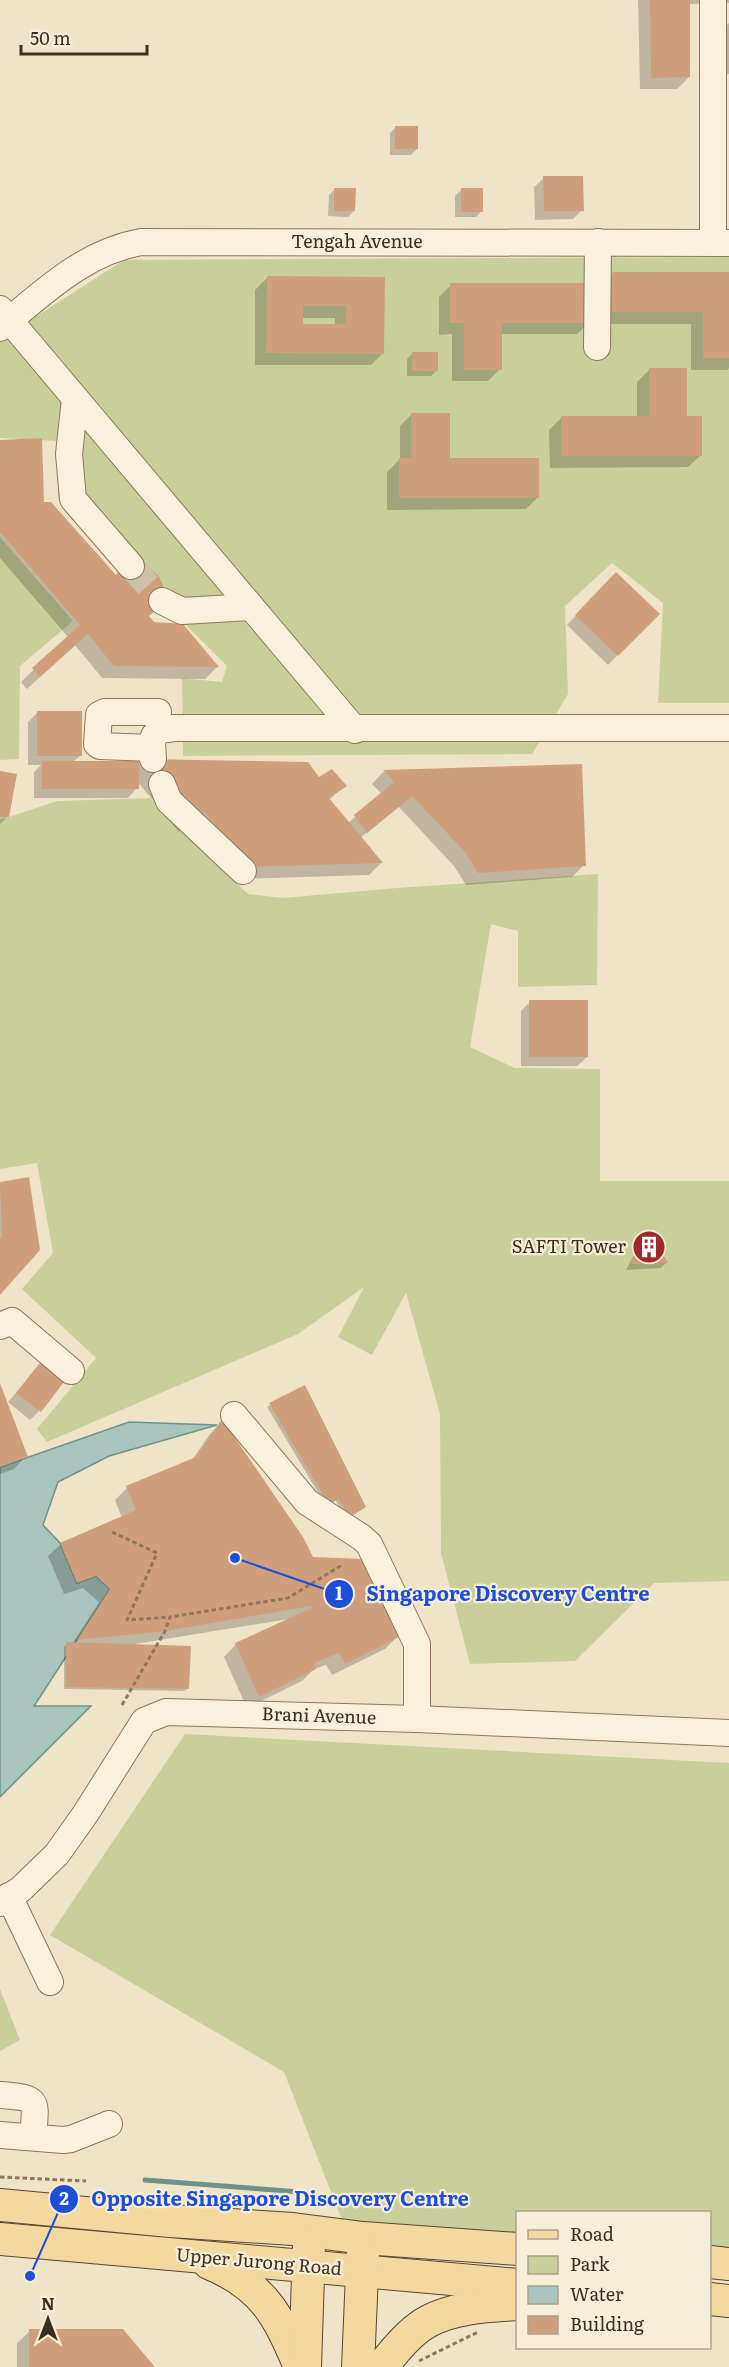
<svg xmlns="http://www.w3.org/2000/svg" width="729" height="2367" font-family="Literata,serif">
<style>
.green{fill:#c9cf9b}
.water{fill:#a9c4bc;stroke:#6f938a;stroke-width:1.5}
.shadow{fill:#0003;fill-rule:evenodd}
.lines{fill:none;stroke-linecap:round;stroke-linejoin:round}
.stream{stroke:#6f938a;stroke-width:5}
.building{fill:#cf9f7d;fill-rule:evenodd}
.minor-tunnel{stroke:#ccc0a6;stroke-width:26;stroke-dasharray:26 13;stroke-linecap:butt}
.minor-casing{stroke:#8d765c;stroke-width:28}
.major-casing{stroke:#5b4430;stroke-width:34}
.path{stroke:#8d765c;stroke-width:3;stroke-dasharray:4.5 3;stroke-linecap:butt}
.minor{stroke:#faf1dc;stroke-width:26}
.major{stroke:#f3d9a0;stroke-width:32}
.labels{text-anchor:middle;stroke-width:4.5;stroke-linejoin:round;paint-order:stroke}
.street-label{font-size:18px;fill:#3d2e20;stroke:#f7eed8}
.poi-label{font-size:18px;fill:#3d2e20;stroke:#f7eed8;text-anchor:end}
.leader{fill:none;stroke:#1d4ed8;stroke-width:2}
.callout-dot{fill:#1d4ed8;stroke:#f7eed8;stroke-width:2}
.mark-label{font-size:18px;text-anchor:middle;font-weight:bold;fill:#fff}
.callout-label{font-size:20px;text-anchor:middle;font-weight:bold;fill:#1d4ed8;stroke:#f7eed8;stroke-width:4.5;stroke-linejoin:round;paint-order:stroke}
</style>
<rect width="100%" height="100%" fill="#f0e4c8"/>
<g class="green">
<polygon points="729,257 729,703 658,703 663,603 612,563 565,606 568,694 532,754 183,756 182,678 222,682 227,666 58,497 58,441 0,438 0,333 4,337 124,260"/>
<polygon points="0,537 73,621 20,666 19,759 0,760"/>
<polygon points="150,798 248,894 283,898 397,888 598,874 597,985 518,987 518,931 491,924 470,1047 515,1068 600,1069 600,1181 729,1181 729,1581 654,1583 575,1661 470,1664 441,1553 440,1414 406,1293 372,1355 338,1337 364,1287 298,1334 47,1442 37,1429 96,1358 22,1289 53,1253 37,1163 0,1169 0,820 57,801"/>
<polygon points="185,1734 729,1763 729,2248 710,2246 710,2212 518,2212 517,2233 342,2220 284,2072 50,1935"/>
<polygon points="0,1989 20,2040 0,2051"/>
</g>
<polygon class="water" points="129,1422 217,1425 109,1456 58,1482 43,1525 60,1543 77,1583 96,1576 110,1589 34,1706 91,1706 0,1797 0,1467"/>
<g class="shadow">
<polygon points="638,0 729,0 729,3 688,4 689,77 677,89 640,89"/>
<polygon points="729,23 729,74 720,74 720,32"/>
<polygon points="396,127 417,149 411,155 390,155 390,133"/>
<polygon points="544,178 582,210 573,219 535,220 534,187"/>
<polygon points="335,189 354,211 348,217 328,216 329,195"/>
<polygon points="461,190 482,211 476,217 455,217 455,196"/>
<polygon points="729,273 729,368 727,370 691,370 691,324 600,324 600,286 613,274"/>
<path d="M 267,278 L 384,278 L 383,353 L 371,365 L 255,365 L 255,290 ZM 301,318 L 335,318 L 335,326 L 301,325 Z"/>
<polygon points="451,285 590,322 577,334 500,334 500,369 488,381 452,381 452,334 439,335 439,297"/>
<polygon points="413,353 437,370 431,376 407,376 407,359"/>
<polygon points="649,370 685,417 701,455 688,467 550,468 549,430 562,417 637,417 637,382"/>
<polygon points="412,414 448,459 538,497 526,509 387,510 387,472 400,459 400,426"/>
<polygon points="0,441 42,503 153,624 182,625 217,667 205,679 102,678 75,645 27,689 21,682 68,637 0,558"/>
<polygon points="616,574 657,614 608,665 567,625"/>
<polygon points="38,712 80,756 73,762 137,765 142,761 319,779 344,786 329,800 348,823 382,794 372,784 383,772 581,765 584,865 572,877 466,885 454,866 399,807 360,838 381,863 369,875 237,879 191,823 179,832 137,781 137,788 128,798 34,798 34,772 41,765 28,765 28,722"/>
<polygon points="0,774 7,817 0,824"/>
<polygon points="530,1002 587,1057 577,1066 521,1066 521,1011"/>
<polygon points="28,1179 0,1292 0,1184"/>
<polygon points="648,1233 666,1263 661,1268 626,1270 643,1238"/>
<polygon points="43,1361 39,1411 30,1420 8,1402"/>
<polygon points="0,1387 26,1456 14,1469 0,1474"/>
<polygon points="305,1387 364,1507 347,1518 335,1500 326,1506 267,1407"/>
<polygon points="222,1422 312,1559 397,1637 385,1649 332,1675 326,1665 314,1669 302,1681 247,1708 224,1657 236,1644 289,1619 135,1644 188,1688 185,1691 64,1689 64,1647 67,1644 72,1644 99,1602 83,1588 64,1594 48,1556 61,1544 122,1518 115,1500 127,1488 192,1460 210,1434"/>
<polygon points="30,2331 153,2367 17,2367 17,2343"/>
</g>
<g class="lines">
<polyline class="stream" points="145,2180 300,2192"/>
</g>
<g class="building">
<polygon points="650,0 690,0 690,77 651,78"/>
<rect x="395" y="126" width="23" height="23"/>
<polygon points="543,176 583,176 584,211 544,211"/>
<polygon points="334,188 356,188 355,211 334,211"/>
<rect x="461" y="188" width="22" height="24"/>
<polygon points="612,272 729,272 729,358 703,358 703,312 612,312"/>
<path d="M 267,276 L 385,277 L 384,354 L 266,353 ZM 303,306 L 346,306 L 346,324 L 303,324 Z"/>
<polygon points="450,283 591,283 591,323 502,323 502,370 464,370 464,323 450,323"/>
<rect x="412" y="352" width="26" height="19"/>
<polygon points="649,368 687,368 687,416 702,416 702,456 561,456 561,416 649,416"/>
<polygon points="411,413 450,413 450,458 539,458 539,498 399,498 399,458 411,458"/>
<polygon points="42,438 44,502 51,502 116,575 119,571 140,565 150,569 158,575 163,585 164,596 160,606 149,616 154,622 183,624 219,667 114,666 88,634 40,677 32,668 80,625 0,532 0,440"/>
<polygon points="616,572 660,614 618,656 575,615"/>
<rect x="37" y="711" width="45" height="45"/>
<polygon points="142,759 308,762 319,777 332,769 347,786 329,798 383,863 249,867 204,812 192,821"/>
<rect x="42" y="761" width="97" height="28"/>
<polygon points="582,764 586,866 478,873 466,853 412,796 367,833 354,815 394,782 383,770"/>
<polygon points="0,771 17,774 9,817 0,817"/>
<rect x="529" y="1000" width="59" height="57"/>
<polygon points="29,1177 40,1250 0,1295 0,1239 2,1237 0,1182"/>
<polygon points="649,1230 668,1263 630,1264"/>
<polygon points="43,1359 67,1378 41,1412 16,1393"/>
<polygon points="0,1383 28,1457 0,1467"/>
<polygon points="305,1385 366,1507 350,1517 338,1499 329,1505 269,1403"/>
<polygon points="222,1419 303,1537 313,1557 366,1559 399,1637 345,1664 339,1653 314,1663 316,1669 259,1697 235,1643 312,1608 311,1606 165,1631 77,1640 110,1589 96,1576 77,1583 60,1543 136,1510 126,1486 196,1457"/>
<polygon points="66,1642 191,1646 189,1689 66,1687"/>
<polygon points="29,2329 123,2329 155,2367 29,2367"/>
</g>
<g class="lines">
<polyline class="minor-tunnel" points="131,566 162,601"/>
<defs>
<g id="minor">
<polyline points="713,0 713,243"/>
<polyline points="0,309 355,730"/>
<path d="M 0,328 C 43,293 84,252 141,242 L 729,243"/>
<polyline points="597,347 598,242"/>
<polyline points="75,399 69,454 73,499 131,566"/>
<polyline points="162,601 182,611 251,607"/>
<polyline points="152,748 100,746 97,744 99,715 105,712 158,712"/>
<polyline points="153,759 152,743 154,736 159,730 174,728 729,728"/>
<polyline points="162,784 169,801 243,871"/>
<polyline points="0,1326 12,1321 71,1371"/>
<polyline points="234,1415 307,1502 361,1537 369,1544 417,1644 417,1719"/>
<polyline points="9,1896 50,1982"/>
<polyline points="0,1903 21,1889 57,1854 86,1813 144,1721 166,1712 417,1719 729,1733"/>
<path d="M 0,2095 C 40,2098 36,2099 33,2137"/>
<polyline points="0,2135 63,2140 71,2139 109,2124"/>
</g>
<g id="major">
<polyline points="0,2205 170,2221 293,2229 363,2238 518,2249"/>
<polyline points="0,2239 518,2285"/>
<polyline points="710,2262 729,2264"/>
<path d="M 209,2263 C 264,2286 278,2315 300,2367"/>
<polyline points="710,2299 729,2301"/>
<polyline points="305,2367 309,2245"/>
<polyline points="358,2367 363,2251"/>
<path d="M 382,2367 C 394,2351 411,2330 429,2321 C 455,2307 490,2306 518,2304"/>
</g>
</defs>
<use href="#minor" class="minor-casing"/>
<use href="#major" class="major-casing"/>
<g class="path">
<polyline points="112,1532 157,1553 127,1620 170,1617"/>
<polyline points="122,1705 165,1631 170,1617 288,1598 342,1565"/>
<polyline points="0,2177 86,2181"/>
<polyline points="419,2361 478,2332"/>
</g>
<use href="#minor" class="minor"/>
<use href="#major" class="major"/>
</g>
<defs>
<symbol id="building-disc" viewBox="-11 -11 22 22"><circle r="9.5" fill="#9e2a2b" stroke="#f7eed8"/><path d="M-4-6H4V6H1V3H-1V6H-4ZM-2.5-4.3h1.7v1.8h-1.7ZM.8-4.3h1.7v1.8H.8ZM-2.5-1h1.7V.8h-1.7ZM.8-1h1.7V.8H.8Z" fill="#fff"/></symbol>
</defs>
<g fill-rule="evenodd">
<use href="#building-disc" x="630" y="1228" width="38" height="38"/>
</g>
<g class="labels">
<g class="street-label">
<text x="357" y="248">Tengah Avenue</text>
<text transform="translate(319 1716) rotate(2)" y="6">Brani Avenue</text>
<text transform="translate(259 2262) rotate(5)" y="6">Upper Jurong Road</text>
</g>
<g class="poi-label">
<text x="626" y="1253">SAFTI Tower</text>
</g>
</g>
<path class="leader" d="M235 1558L339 1594M30 2276L64 2199"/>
<g class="callout-dot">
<circle cx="235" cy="1558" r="6"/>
<circle cx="30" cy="2276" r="6"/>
<circle cx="339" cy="1594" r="15"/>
<circle cx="64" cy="2199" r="15"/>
</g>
<g class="mark-label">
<text x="339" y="1600">1</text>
<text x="64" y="2205">2</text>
</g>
<g class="callout-label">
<text x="508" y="1601">Singapore Discovery Centre</text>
<text x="280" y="2206">Opposite Singapore Discovery Centre</text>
</g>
<rect x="516" y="2211" width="195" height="138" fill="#f7eed8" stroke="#ada18e" stroke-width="1.5"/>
<rect x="528" y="2230" width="30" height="9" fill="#f3d9a0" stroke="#ada18e" stroke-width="1.5"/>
<text x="570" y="2241" font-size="18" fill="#3d2e20">Road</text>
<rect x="528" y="2256" width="30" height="18" fill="#c9cf9b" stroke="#ada18e" stroke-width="1.5"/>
<text x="570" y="2271" font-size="18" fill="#3d2e20">Park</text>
<rect x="528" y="2286" width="30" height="18" fill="#a9c4bc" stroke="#ada18e" stroke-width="1.5"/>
<text x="570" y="2301" font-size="18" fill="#3d2e20">Water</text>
<rect x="528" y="2316" width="30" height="18" fill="#cf9f7d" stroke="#ada18e" stroke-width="1.5"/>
<text x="570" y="2331" font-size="18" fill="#3d2e20">Building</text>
<g transform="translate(48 2319)" stroke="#f7eed8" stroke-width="4.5" paint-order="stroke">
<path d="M0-4.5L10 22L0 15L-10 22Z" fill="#3d2e20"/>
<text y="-9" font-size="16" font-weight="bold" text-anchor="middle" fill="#3d2e20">N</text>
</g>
<path d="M21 45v9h126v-9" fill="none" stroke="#3d2e20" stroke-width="3"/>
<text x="30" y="45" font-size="18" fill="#3d2e20" stroke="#f7eed8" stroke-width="4.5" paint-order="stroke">50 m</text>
</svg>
